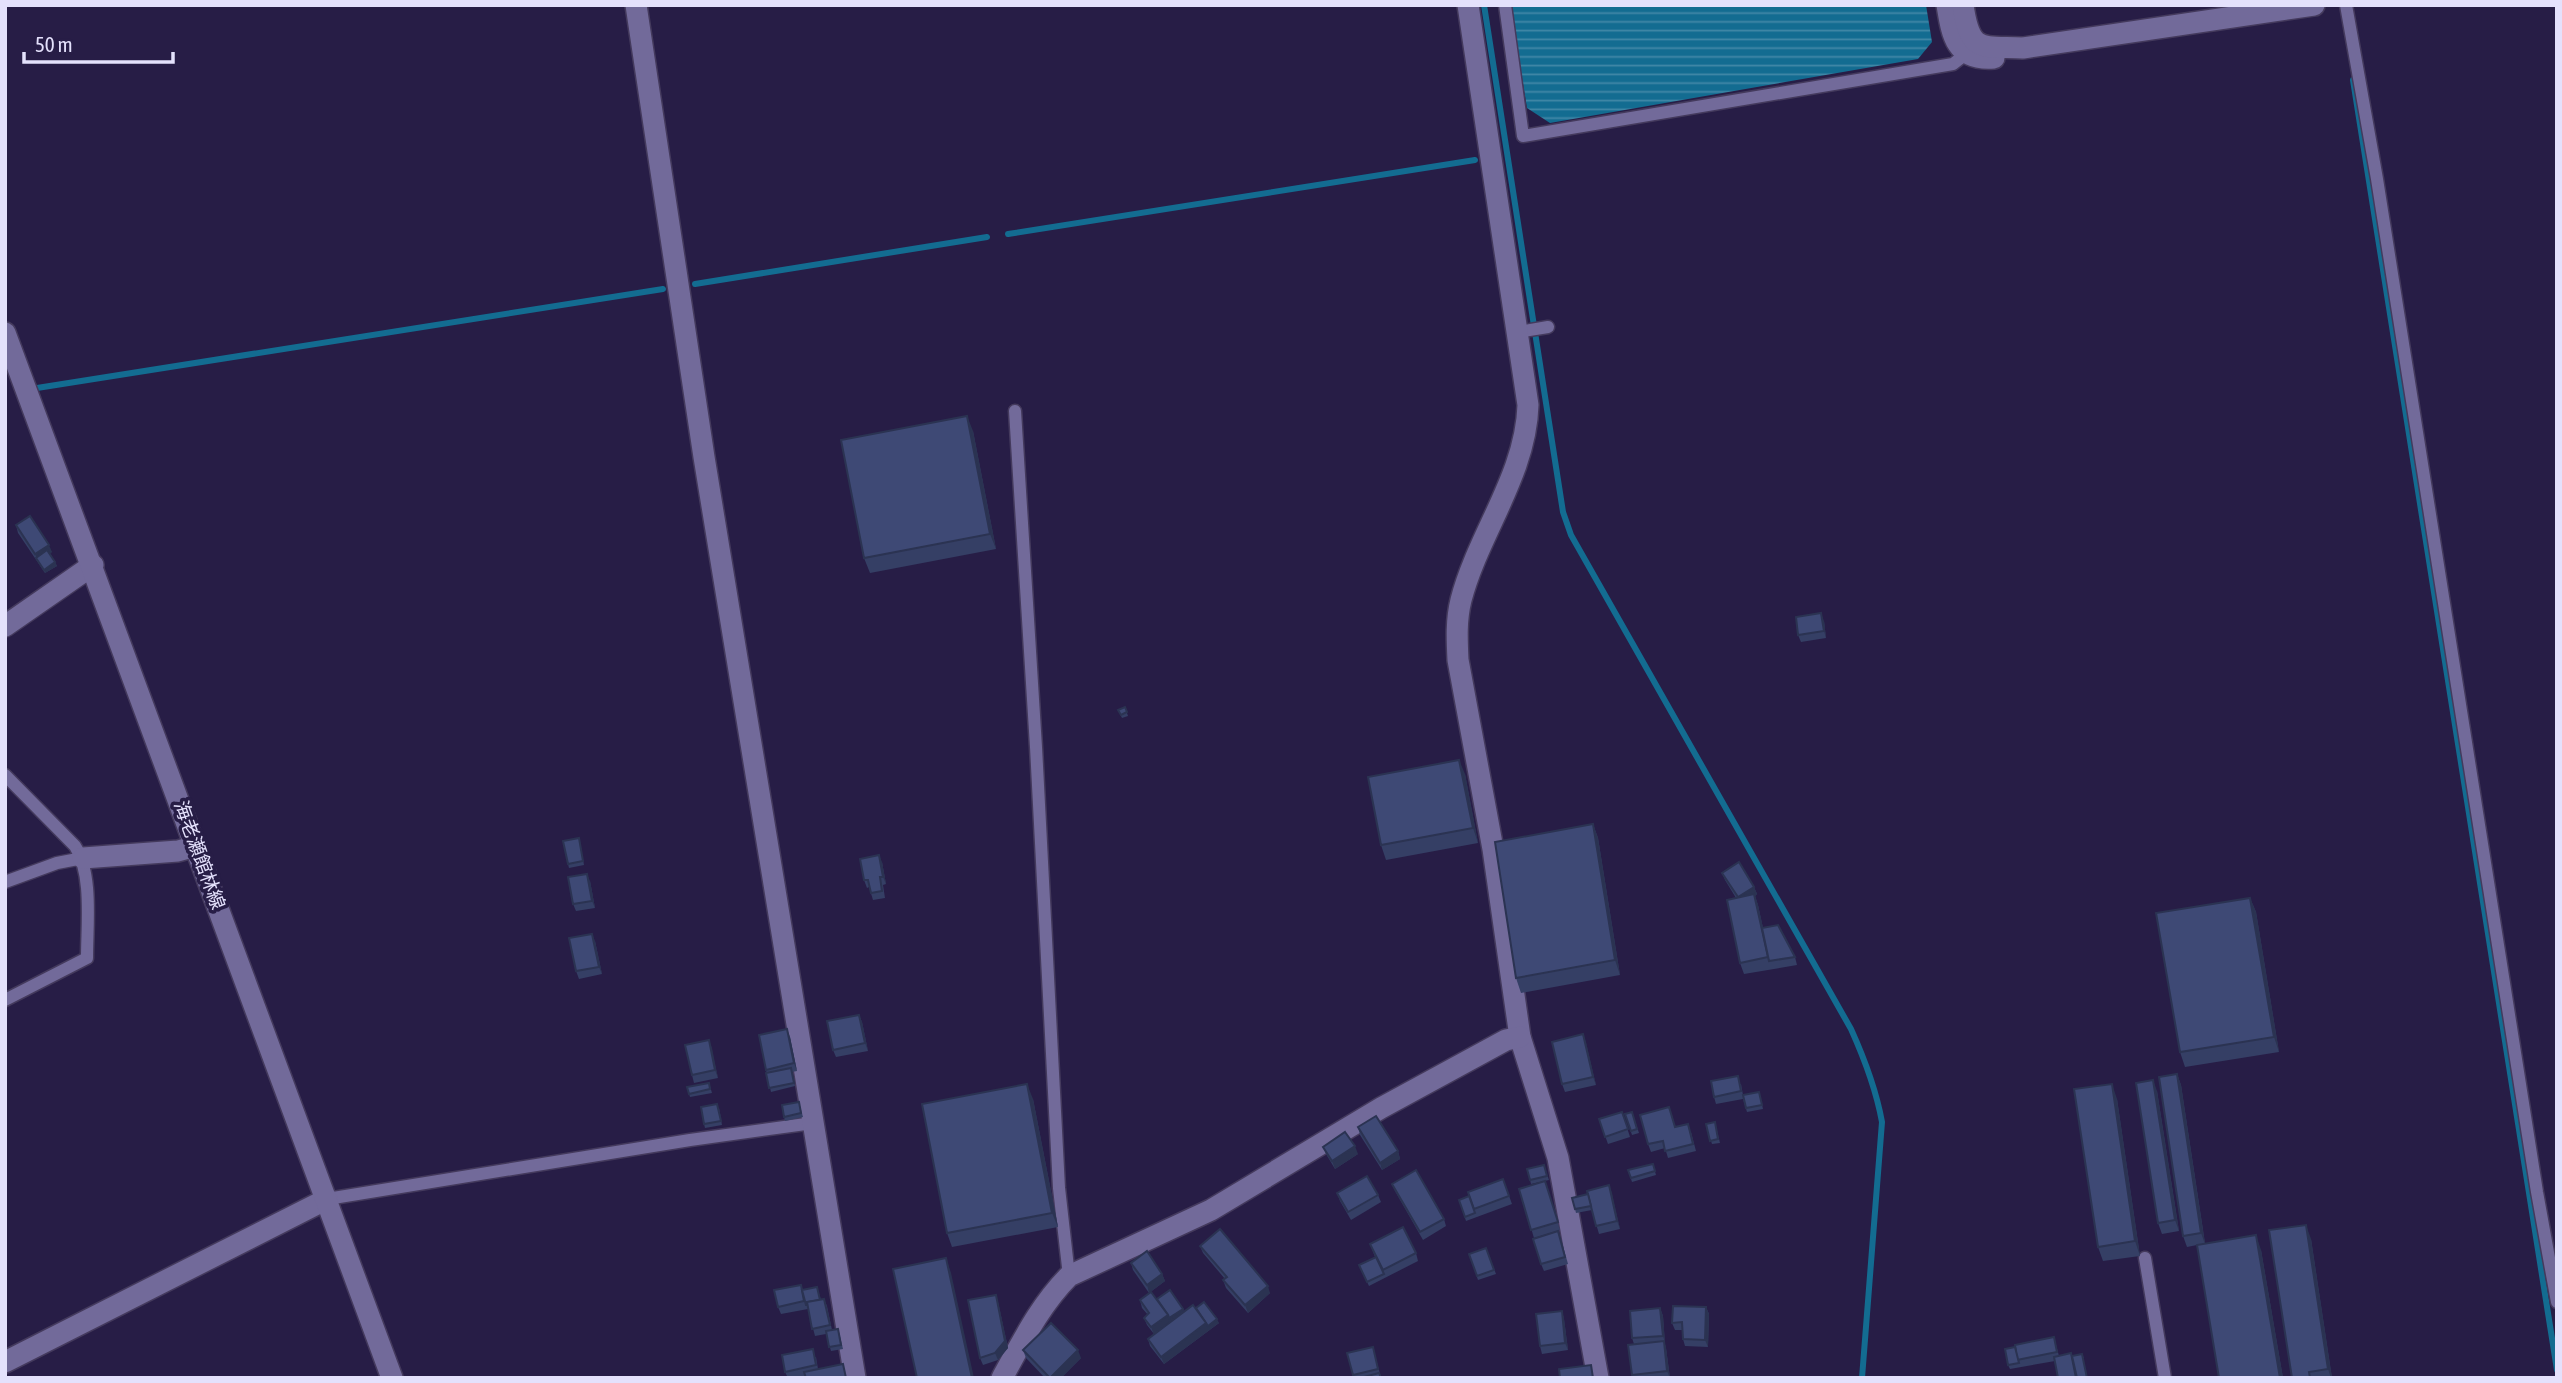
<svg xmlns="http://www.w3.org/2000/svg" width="2562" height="1383" font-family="'Asap Condensed','Noto Sans JP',sans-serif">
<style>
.water{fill:url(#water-rules)}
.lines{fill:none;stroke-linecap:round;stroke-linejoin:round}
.stream{stroke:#136c91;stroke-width:6}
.lane-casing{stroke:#443a5d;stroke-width:15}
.street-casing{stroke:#443a5d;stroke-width:24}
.secondary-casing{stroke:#443a5d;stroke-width:24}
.lane{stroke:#726a9a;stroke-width:12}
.street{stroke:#726a9a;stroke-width:21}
.secondary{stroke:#726a9a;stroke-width:21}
.wall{fill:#353f65}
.shaded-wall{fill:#2b3352}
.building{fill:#3e4975;stroke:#2b3352;stroke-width:2}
.labels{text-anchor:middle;stroke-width:7;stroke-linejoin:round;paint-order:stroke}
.street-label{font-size:19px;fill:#e4e1fc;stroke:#271d46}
</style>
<defs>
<pattern id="water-rules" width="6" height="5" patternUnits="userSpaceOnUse" patternTransform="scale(1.75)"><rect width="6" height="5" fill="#136c91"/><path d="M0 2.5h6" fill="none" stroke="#4188a7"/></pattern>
</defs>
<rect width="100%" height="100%" fill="#271d46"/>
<polygon class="water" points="1510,5 1926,5 1932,42 1918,59 1550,123 1527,108"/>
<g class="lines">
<g class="stream">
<path d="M 1484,5 L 1563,512 L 1571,535 L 1851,1029 C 1865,1060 1876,1089 1882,1122 L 1862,1378"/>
<polyline points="2353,80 2557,1370"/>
<polyline points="1008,234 1475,160"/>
<polyline points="695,284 987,237"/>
<polyline points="37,388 663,289"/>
</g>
<defs>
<g id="lane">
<polyline points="1505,5 1523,136 1953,64 1967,53"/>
<polyline points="2346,5 2377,179 2537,1192 2557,1302"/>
<polyline points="1518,332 1548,327"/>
<polyline points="1015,411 1036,747 1059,1188 1069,1276"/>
<path d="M 5,775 L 75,846 C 93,874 87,924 87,958 L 5,1000"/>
<polyline points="5,882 57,863 83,858"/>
<polyline points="327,1199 690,1140 813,1123"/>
<polyline points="2145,1258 2165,1378"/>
</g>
<g id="street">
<polyline points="636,5 704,457 855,1378"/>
<path d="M 1468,5 L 1528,405 C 1526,475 1478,534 1461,600 C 1456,620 1457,640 1458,660 L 1493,849 L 1520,1037 L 1558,1158 L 1598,1378"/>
<polyline points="5,626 93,565"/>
<polyline points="5,1362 327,1199"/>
<path d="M 1002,1378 C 1022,1342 1040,1305 1069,1276 L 1211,1210 L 1381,1108 L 1506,1040 L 1520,1037"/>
</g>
<g id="secondary">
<path d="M 1947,5 C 1952,36 1956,61 1994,58"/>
<path d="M 1963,5 C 1970,54 1981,46 2023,48 L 2314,5"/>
<polyline points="5,333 392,1378"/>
<polyline points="83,858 178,851 196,846"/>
</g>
</defs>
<use href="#lane" class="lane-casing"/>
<use href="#street" class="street-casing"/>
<use href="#secondary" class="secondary-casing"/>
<use href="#lane" class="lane"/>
<use href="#street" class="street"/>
<use href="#secondary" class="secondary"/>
</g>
<g class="wall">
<polygon points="973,431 996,549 870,573 864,558"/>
<polygon points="16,525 52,552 50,553 57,566 45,573 18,533"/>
<polygon points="1824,621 1826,638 1801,642 1798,635"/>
<polygon points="1125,707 1128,716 1122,718 1118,710"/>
<polygon points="1465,774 1478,843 1386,860 1381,845"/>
<polygon points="1593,824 1598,838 1620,975 1521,993 1516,978"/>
<polygon points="580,842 584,865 569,868 568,864"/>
<polygon points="882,862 886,884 883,885 885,898 873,900 869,887 867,888 864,880"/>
<polygon points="1722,873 1754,887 1757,894 1755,896 1758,905 1763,928 1795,957 1797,965 1744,974 1740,963 1736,898 1725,880"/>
<polygon points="590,881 595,908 576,911 573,904"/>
<polygon points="2250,898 2256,912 2279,1052 2185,1067 2180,1052"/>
<polygon points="595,941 602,974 579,979 576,971"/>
<polygon points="859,1015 862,1022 868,1051 836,1057 833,1050"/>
<polygon points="1583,1034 1596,1085 1565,1092 1562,1084"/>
<polygon points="790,1037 797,1071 792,1072 795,1086 771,1092 766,1070"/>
<polygon points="709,1040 718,1078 694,1083 692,1075"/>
<polygon points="2177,1074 2181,1085 2205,1243 2261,1250 2283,1378 2219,1378 2197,1245 2187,1247 2183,1236"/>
<polygon points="1741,1084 1743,1095 1760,1095 1763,1109 1747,1112 1743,1099 1716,1104 1714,1097"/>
<polygon points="710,1086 712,1093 690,1097 687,1087"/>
<polygon points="2157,1091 2179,1231 2162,1234 2158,1223"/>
<polygon points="1033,1099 1058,1227 952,1247 947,1233"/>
<polygon points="2117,1099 2140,1256 2103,1261 2098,1247"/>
<polygon points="800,1106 803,1117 785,1121 784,1117"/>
<polygon points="719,1108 722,1125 705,1128 704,1124"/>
<polygon points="1622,1112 1630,1137 1608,1144 1599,1119"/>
<polygon points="1632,1112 1639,1133 1632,1135 1625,1114"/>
<polygon points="1672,1115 1675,1127 1691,1132 1696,1151 1668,1158 1665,1148 1651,1152 1648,1144"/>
<polygon points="1715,1122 1720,1143 1712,1144 1706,1124"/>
<polygon points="1358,1127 1398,1151 1400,1159 1382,1170 1360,1135"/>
<polygon points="1323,1147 1358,1154 1335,1169 1326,1154"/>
<polygon points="1653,1164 1656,1175 1632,1182 1628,1170"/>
<polygon points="1544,1165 1549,1180 1531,1184 1530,1180"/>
<polygon points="1503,1179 1512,1204 1466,1221 1459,1200"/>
<polygon points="1545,1181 1560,1230 1534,1238 1519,1189"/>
<polygon points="1392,1184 1444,1219 1446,1226 1423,1240 1395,1191"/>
<polygon points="1609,1185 1620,1229 1599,1234 1592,1210 1576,1213 1575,1209 1588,1194"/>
<polygon points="1337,1193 1378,1195 1381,1202 1351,1220 1340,1201"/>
<polygon points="1561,1239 1568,1264 1544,1271 1541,1264"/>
<polygon points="2311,1239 2332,1378 2292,1378"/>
<polygon points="1370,1244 1416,1253 1418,1261 1369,1286 1359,1265 1375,1257"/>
<polygon points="1200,1246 1270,1293 1248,1313 1226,1288 1223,1280 1225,1279 1203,1253"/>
<polygon points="1486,1248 1496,1274 1478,1280 1469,1254"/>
<polygon points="1131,1263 1162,1274 1165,1281 1149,1293 1133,1270"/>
<polygon points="801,1285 803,1290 817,1287 821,1300 824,1299 827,1306 832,1330 839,1332 843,1349 831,1351 826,1334 815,1336 808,1309 781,1314 778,1307"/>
<polygon points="996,1295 998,1302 1008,1348 998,1360 983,1365 980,1358"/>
<polygon points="1157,1299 1183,1309 1184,1312 1196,1308 1219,1323 1164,1364 1150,1346 1148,1339 1154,1334 1147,1325 1144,1318 1148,1315 1142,1308 1140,1300"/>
<polygon points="1706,1307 1709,1314 1708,1347 1685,1346 1683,1339 1682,1330 1675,1330 1672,1323"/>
<polygon points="1660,1308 1663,1316 1665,1344 1666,1348 1670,1378 1633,1378 1632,1375 1634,1344 1632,1338"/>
<polygon points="1562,1311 1564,1319 1568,1350 1542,1354 1540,1346"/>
<polygon points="2054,1337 2059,1356 2073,1359 2082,1354 2084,1358 2055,1361 2010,1369 2008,1365"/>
<polygon points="1373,1347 1381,1378 1354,1378 1347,1353"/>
<polygon points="1023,1350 1081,1358 1061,1378 1045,1378 1026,1358"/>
<polygon points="816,1357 818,1369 846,1372 788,1378 785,1372"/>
</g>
<g class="shaded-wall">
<polygon points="967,416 973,431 996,549 990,534"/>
<polygon points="49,545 52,552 38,561 35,554"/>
<polygon points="55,562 57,566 45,573 44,570"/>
<polygon points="1821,613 1824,621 1826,638 1824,631"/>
<polygon points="1459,760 1465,774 1478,843 1473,828"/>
<polygon points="1593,824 1598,838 1620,975 1615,960"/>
<polygon points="879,855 882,862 886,884 883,877"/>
<polygon points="587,874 590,881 595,908 592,901"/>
<polygon points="1754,887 1757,894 1755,896 1758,905 1770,961 1738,897"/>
<polygon points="2250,898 2256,912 2279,1052 2274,1037"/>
<polygon points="592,934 595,941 602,974 599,967"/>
<polygon points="859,1015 862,1022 868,1051 865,1043"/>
<polygon points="787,1029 790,1037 797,1071 794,1063"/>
<polygon points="1583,1034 1586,1042 1596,1085 1593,1077"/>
<polygon points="709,1040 712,1048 718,1078 715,1070"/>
<polygon points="2177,1074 2181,1085 2205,1244 2201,1233"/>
<polygon points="2153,1080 2157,1091 2179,1231 2175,1220"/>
<polygon points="1027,1084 1033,1099 1058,1227 1052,1213"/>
<polygon points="2112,1084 2117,1099 2140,1256 2135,1241"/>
<polygon points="1355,1146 1358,1154 1335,1169 1332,1161"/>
<polygon points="1398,1151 1400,1159 1382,1170 1380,1163"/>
<polygon points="1609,1185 1612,1193 1620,1229 1617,1221"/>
<polygon points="2306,1225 2311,1239 2332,1378 2331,1378 2328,1369"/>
<polygon points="2256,1235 2261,1250 2283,1378 2280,1378"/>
<polygon points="946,1258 951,1273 974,1378 972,1378"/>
<polygon points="1162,1274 1165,1281 1149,1293 1147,1285"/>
<polygon points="1268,1286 1270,1293 1248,1313 1245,1305"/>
<polygon points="996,1295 998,1302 1008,1348 998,1360 995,1353"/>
<polygon points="1706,1307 1709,1314 1708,1347 1705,1340"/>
<polygon points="1660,1308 1663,1316 1665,1343 1663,1336"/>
<polygon points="1183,1309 1184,1313 1171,1322 1169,1318"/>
<polygon points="1562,1311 1564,1319 1568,1350 1565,1343"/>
<polygon points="1168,1315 1171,1322 1154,1335 1151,1327"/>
<polygon points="1217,1319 1219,1323 1164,1364 1161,1357 1206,1323"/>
<polygon points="1664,1341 1666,1348 1670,1378 1667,1371"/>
<polygon points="1078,1350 1081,1358 1061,1378 1050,1378"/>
</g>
<g class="building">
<polygon points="967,416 990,534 864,558 841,440"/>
<polygon points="30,516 49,545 35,554 16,525"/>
<polygon points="47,550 55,562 44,570 36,558"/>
<polygon points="1821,613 1824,631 1798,635 1796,617"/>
<polygon points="1125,707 1127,712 1121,715 1118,710"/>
<polygon points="1459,760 1473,828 1381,845 1368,777"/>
<polygon points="1593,824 1615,960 1516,978 1495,842"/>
<polygon points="579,838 583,861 568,864 563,841"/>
<polygon points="879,855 883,877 880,877 882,891 871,893 868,880 864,880 860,859"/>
<polygon points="1739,862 1754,887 1738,897 1722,873"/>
<polygon points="587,874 592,901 573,904 568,877"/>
<polygon points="1754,894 1768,957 1740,963 1727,900"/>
<polygon points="2250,898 2274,1037 2180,1052 2156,913"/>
<polygon points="1778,925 1795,957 1769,961 1762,928"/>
<polygon points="592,934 599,967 576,971 569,938"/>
<polygon points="859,1015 865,1043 833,1050 827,1021"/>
<polygon points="787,1029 794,1063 766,1070 759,1035"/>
<polygon points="1583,1034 1593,1077 1562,1084 1552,1042"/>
<polygon points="709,1040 715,1070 692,1075 685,1045"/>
<polygon points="791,1068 794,1083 769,1088 766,1073"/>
<polygon points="2177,1074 2201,1233 2183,1236 2159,1077"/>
<polygon points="1738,1076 1741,1091 1714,1097 1711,1081"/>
<polygon points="2153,1080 2175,1220 2158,1223 2136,1083"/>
<polygon points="709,1083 710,1089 689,1094 687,1087"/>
<polygon points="1027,1084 1052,1213 947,1233 922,1104"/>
<polygon points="2112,1084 2135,1241 2098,1247 2074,1089"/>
<polygon points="1759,1092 1762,1105 1746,1108 1743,1095"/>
<polygon points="799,1102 801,1113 784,1117 782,1105"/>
<polygon points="717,1104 721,1121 704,1124 701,1107"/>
<polygon points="1669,1107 1675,1127 1688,1124 1693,1144 1665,1151 1663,1141 1648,1144 1640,1115"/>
<polygon points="1622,1112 1628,1129 1605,1137 1599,1119"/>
<polygon points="1632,1112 1637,1129 1631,1131 1625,1114"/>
<polygon points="1376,1116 1398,1151 1380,1163 1358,1127"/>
<polygon points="1715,1122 1718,1139 1710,1141 1706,1124"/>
<polygon points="1345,1132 1355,1146 1332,1161 1323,1147"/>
<polygon points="1653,1164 1655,1171 1631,1178 1628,1170"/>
<polygon points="1544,1165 1547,1176 1530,1180 1527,1169"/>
<polygon points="1416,1170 1444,1219 1420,1232 1392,1184"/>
<polygon points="1367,1176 1378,1195 1348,1212 1337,1193"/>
<polygon points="1503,1179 1509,1196 1474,1209 1468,1192"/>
<polygon points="1545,1181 1558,1222 1531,1230 1519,1189"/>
<polygon points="1609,1185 1617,1221 1596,1226 1587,1191"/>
<polygon points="1588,1194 1591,1206 1575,1209 1572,1198"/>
<polygon points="1469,1196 1475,1213 1465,1217 1459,1200"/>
<polygon points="2306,1225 2328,1369 2309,1372 2310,1378 2292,1378 2269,1230"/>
<polygon points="1403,1227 1416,1253 1383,1270 1370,1244"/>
<polygon points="1220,1229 1268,1286 1245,1305 1223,1280 1227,1277 1200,1246"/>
<polygon points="1558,1231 1565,1257 1541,1264 1533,1239"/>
<polygon points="2256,1235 2280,1378 2219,1378 2197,1245"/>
<polygon points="1486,1248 1494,1270 1477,1276 1469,1254"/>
<polygon points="1147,1251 1162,1274 1147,1285 1131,1263"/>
<polygon points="1376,1257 1384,1274 1367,1282 1359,1265"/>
<polygon points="946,1258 972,1378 917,1378 893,1269"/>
<polygon points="801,1285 804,1301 778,1307 774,1290"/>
<polygon points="817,1287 820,1300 807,1302 807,1305 806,1305 802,1290"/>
<polygon points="1170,1290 1183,1309 1169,1318 1168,1315 1157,1299"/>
<polygon points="1151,1292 1168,1315 1151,1327 1144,1318 1149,1313 1140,1300"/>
<polygon points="996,1295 1005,1341 995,1353 980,1358 968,1300"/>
<polygon points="824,1299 830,1325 812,1329 807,1302"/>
<polygon points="1204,1302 1217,1319 1208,1326 1196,1308"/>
<polygon points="1193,1305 1206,1323 1161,1357 1148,1339"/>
<polygon points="1673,1306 1706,1307 1705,1340 1683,1339 1682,1322 1672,1323"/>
<polygon points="1660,1308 1663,1336 1632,1338 1630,1311"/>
<polygon points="1562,1311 1565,1343 1540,1346 1536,1314"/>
<polygon points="1051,1323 1078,1350 1050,1378 1023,1350"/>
<polygon points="838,1329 841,1345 829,1347 826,1331"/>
<polygon points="2054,1337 2057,1352 2017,1360 2015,1345"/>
<polygon points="1664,1341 1667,1371 1632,1375 1628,1345"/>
<polygon points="1373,1347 1378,1369 1353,1375 1347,1353"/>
<polygon points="2015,1347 2019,1363 2008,1365 2005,1349"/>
<polygon points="813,1349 816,1365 785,1372 782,1355"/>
<polygon points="2071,1353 2076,1378 2058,1378 2054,1357"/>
<polygon points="2082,1354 2087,1378 2077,1378 2072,1356"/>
<polygon points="843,1364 846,1378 806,1378 804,1372"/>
<polygon points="1591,1365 1593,1378 1560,1378 1559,1369"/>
<polygon points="1379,1373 1381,1378 1365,1378 1364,1377"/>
</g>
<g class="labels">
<g class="street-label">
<text transform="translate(200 855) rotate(70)" y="7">海老瀬館林線</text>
</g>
</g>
<rect width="2562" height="1383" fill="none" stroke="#e4e1fc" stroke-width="14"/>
<path d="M24 52v10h149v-10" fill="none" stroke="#e4e1fc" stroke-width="3.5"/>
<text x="35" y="52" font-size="21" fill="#e4e1fc" stroke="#271d46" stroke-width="5" paint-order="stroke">50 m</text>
</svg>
